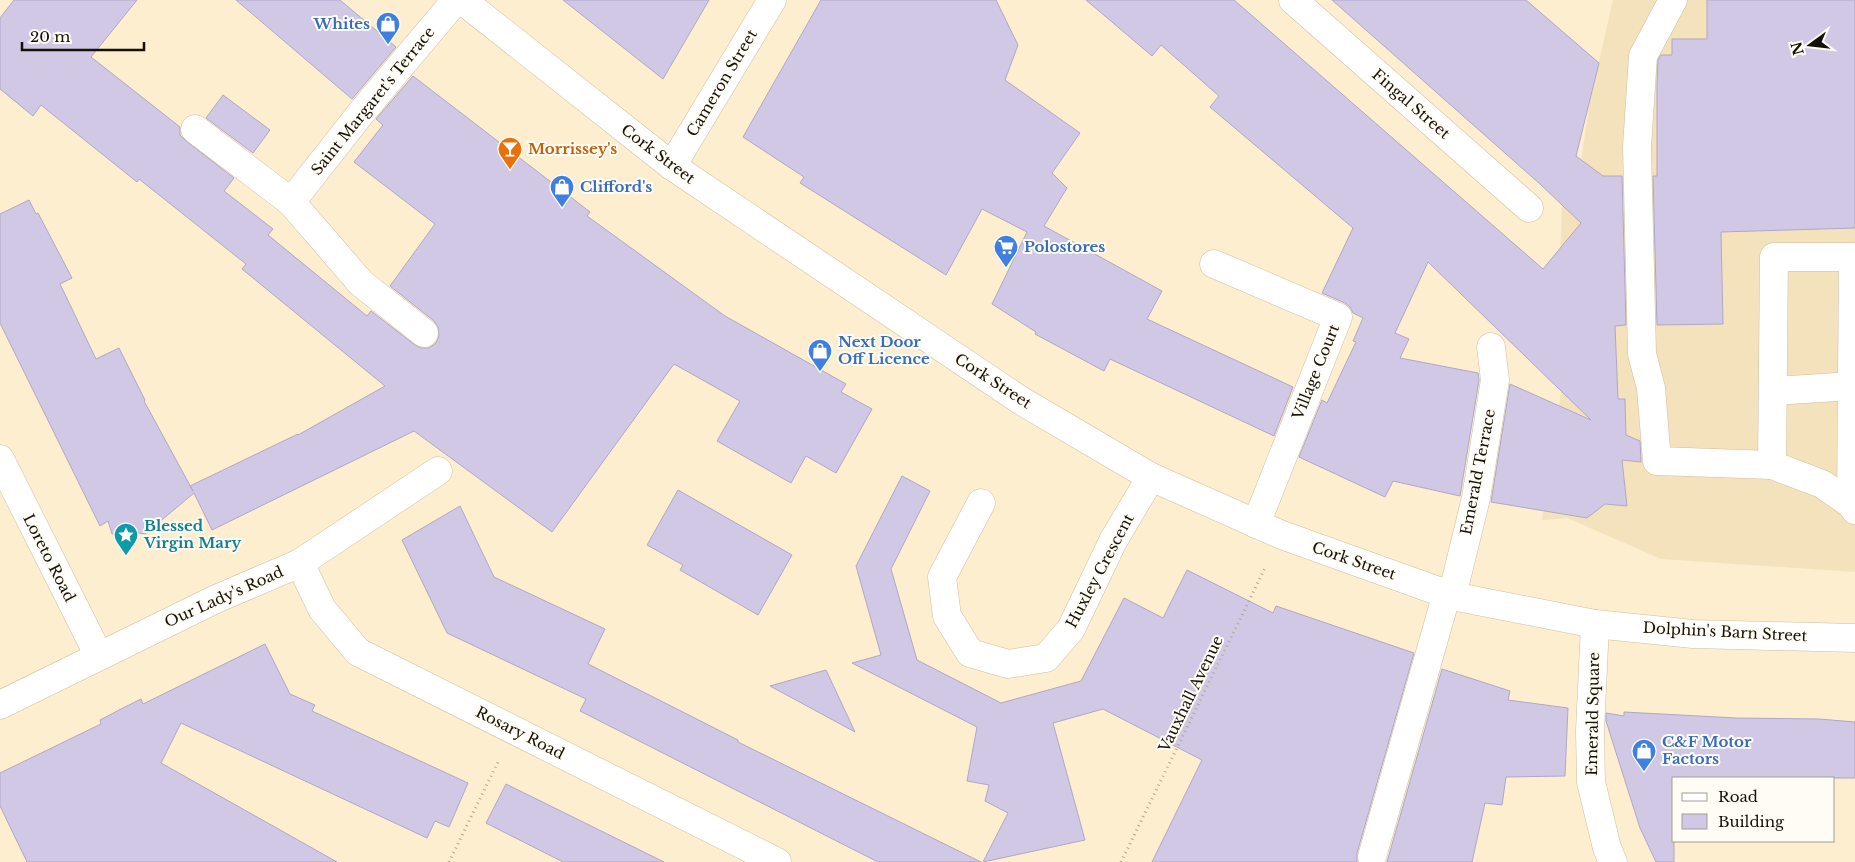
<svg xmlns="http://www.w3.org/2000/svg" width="1855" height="862" font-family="'Libre Baskerville',serif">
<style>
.built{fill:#f4e2bc}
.building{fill:#d1c8e6;stroke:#b0a7c5}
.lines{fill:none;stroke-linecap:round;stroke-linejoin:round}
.minor-casing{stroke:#cdbfa2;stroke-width:29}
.major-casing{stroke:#cdbfa2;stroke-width:29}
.path{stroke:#b4a990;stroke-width:3;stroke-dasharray:1 4;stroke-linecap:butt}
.minor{stroke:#fff;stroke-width:28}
.major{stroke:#fff;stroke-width:28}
.labels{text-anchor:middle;stroke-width:4;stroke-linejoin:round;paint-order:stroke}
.shop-label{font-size:15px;font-weight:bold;fill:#366cbe;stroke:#fffcf6;text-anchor:start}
.street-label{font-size:15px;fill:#161107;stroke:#fffcf6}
.food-label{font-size:15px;font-weight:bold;fill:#c56008;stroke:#fffcf6;text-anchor:start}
.culture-label{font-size:15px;font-weight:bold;fill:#0d838f;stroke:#fffcf6;text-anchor:start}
</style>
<rect width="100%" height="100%" fill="#fceecf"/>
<polygon class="built" points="1613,0 1855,0 1855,572 1661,559 1567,518 1542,520 1567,353 1560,263 1562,204 1580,169 1590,100"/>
<g class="building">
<polygon points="14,0 137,0 91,57 180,127 180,135 186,141 234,178 224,191 273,229 268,235 367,316 371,311 415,345 421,348 429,348 436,343 439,336 438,327 434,321 390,286 435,224 354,162 383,125 376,119 413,76 590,212 587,216 725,316 846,384 841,392 872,409 836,473 806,456 791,483 717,441 740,401 674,364 552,532 414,431 212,530 194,493 145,534 132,532 112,534 108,521 100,526 0,323 0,214 29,200 36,214 38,213 72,278 60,284 96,359 119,348 145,400 144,401 193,491 190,486 298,434 298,435 385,386 242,269 246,264 139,179 137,182 41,105 33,116 0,89 0,18"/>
<polygon points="236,0 340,0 396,47 352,99"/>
<polygon points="563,0 709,0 663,79"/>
<polygon points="821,0 996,0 1018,45 1005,80 1080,133 1052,173 1067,188 1044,226 1162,291 1147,319 1293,387 1274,436 1110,359 1104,371 1035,334 1036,332 992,304 1027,232 982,209 946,275 800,183 804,177 743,137"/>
<polygon points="1086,0 1234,0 1543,269 1581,223 1540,184 1332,0 1526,0 1599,63 1576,156 1603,176 1622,176 1626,325 1615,326 1618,399 1625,399 1626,435 1640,441 1641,462 1622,460 1627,506 1605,504 1587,518 1491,502 1510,384 1591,420 1428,262 1395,333 1409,339 1400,358 1478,373 1479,380 1460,496 1393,481 1385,497 1299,457 1322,400 1327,403 1356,342 1353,341 1363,318 1353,313 1350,307 1345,303 1322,293 1353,228 1210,107 1219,96 1161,45 1152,56"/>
<polygon points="1707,0 1855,0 1855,228 1721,232 1723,324 1657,325 1653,176 1657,176 1657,84 1658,60 1661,55 1672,55 1672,39 1707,39"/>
<polygon points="223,95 270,130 253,153 206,118"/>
<polygon points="902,476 930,491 891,569 917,660 1001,703 1081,681 1124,598 1163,618 1187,570 1273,613 1276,606 1414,653 1357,853 1357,862 1152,862 1202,760 1103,709 1053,723 1085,840 983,862 1008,813 985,801 989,785 967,781 977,727 852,663 881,655 856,566"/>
<polygon points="678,490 792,555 758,615 680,570 683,565 647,545"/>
<polygon points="460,506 494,577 605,629 588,664 738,740 738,742 981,862 878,862 580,711 586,699 447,633 402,540"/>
<polygon points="265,644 290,694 315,705 312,711 468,783 449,827 435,821 427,838 181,723 161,763 337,862 27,862 0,806 0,773 101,724 100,720 121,709 141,699 143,704"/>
<polygon points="1442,669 1510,691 1508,700 1568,708 1565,776 1506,777 1502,805 1485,803 1472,862 1387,862"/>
<polygon points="826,670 855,732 770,686"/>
<polygon points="1624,712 1736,718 1819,719 1855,722 1855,778 1674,778 1674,862 1656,862 1640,828 1606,721 1606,713 1624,716"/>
<polygon points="506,784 583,822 664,862 563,862 486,823"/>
</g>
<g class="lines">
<defs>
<g id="minor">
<polyline points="1293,0 1529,208"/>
<polyline points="1673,0 1643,56 1637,147 1642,354 1651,388 1657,461 1772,465 1822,484 1851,504 1855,510"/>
<polyline points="195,129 291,202 361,283 424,333"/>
<polyline points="672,166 772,0"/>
<polyline points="291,202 361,113 456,0"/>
<polyline points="1214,264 1338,317 1256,524"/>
<polyline points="1773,391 1852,386"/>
<polyline points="0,459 99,656"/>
<polyline points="1772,465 1774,257 1853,257 1851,504"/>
<polyline points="981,503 942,577 947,616 970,653 1008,664 1046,658 1071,629 1113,541 1151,477"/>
<polyline points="300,563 322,609 358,652 777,862"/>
<polyline points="1452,596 1476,498 1495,380 1491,347"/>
<polyline points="1595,624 1590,731 1591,782 1607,848 1613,862"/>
<polyline points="0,705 216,599 300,563 438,471"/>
<polyline points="1372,857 1447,593"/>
</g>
<polyline id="major" points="462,0 672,166 1020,400 1151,477 1282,535 1452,596 1595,624 1693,634 1855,638"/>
</defs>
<use href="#minor" class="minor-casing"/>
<use href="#major" class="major-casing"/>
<g class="path">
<polyline points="449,862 498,762"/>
<polyline points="1121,862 1266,566"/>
</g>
<use href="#minor" class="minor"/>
<use href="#major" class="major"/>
</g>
<defs>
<symbol id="shop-pin" viewBox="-11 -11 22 30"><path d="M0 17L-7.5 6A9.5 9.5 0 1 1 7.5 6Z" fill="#3f7fe0" stroke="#fffcf6"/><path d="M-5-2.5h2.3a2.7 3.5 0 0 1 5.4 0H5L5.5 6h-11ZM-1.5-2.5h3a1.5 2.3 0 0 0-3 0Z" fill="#fff"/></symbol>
<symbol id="bar-pin" viewBox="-11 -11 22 30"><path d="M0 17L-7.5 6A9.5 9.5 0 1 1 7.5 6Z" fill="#e8710a" stroke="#fffcf6"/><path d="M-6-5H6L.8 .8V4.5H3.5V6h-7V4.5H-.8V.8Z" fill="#fff"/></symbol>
<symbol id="supermarket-pin" viewBox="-11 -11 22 30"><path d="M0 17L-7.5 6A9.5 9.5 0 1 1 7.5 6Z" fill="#3f7fe0" stroke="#fffcf6"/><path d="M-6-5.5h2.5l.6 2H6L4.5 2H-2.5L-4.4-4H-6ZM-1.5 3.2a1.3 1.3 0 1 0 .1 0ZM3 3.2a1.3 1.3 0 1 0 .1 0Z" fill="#fff"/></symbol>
<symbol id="sight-pin" viewBox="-11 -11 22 30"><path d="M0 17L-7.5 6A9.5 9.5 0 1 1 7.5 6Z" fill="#0f9aa8" stroke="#fffcf6"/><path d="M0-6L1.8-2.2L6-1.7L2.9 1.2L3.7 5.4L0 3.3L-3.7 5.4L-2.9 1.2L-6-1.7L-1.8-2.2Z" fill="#fff"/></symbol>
</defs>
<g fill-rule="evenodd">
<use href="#shop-pin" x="374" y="10" width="28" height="38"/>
<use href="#bar-pin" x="496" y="135" width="28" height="38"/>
<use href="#shop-pin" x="548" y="173" width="28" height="38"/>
<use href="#supermarket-pin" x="992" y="233" width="28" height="38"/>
<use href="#shop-pin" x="806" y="337" width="28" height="38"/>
<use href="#sight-pin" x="112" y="521" width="28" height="38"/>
<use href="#shop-pin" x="1630" y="737" width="28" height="38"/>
</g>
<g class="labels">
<g class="shop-label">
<text x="370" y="29" text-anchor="end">Whites</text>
<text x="580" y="192">Clifford's</text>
<text x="1024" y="252">Polostores</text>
<text x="838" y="347">Next Door<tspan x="838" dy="17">Off Licence</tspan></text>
<text x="1662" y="747">C&amp;F Motor<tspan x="1662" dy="17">Factors</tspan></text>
</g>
<g class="street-label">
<text transform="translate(722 83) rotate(-59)" y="5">Cameron Street</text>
<text transform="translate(373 101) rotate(-51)" y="5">Saint Margaret's Terrace</text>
<text transform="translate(1411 104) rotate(41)" y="5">Fingal Street</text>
<text transform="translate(658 154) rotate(37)" y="5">Cork Street</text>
<text transform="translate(1316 372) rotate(-68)" y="5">Village Court</text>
<text transform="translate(993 381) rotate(33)" y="5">Cork Street</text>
<text transform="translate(1478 472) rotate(-79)" y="5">Emerald Terrace</text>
<text transform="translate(49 558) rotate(63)" y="5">Loreto Road</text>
<text transform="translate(1354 561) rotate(19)" y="5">Cork Street</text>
<text transform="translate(1100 571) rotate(-62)" y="5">Huxley Crescent</text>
<text transform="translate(224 597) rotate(-24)" y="5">Our Lady's Road</text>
<text transform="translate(1725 632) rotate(3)" y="5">Dolphin's Barn Street</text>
<text transform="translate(1191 694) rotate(-64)" y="5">Vauxhall Avenue</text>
<text transform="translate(1593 714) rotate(-89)" y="5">Emerald Square</text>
<text transform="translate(520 733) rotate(27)" y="5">Rosary Road</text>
</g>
<g class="food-label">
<text x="528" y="154">Morrissey's</text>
</g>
<g class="culture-label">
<text x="144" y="531">Blessed<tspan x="144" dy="17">Virgin Mary</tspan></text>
</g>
</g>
<rect x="1672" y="777" width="162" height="65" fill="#fffcf6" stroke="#a29e96"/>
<rect x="1682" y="793" width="25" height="8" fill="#ffffff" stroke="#a29e96"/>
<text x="1718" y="802" font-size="15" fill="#161107">Road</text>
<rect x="1682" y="814" width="25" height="15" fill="#d1c8e6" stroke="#a29e96"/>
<text x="1718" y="827" font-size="15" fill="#161107">Building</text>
<g transform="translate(1810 45) rotate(255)" stroke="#fffcf6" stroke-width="4" paint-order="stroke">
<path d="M0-4L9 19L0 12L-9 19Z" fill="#161107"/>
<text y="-8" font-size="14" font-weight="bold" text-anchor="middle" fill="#161107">N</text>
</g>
<path d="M22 42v8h122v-8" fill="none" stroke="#161107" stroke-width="2.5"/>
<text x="30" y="42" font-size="15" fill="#161107" stroke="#fffcf6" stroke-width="4" paint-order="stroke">20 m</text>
</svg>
